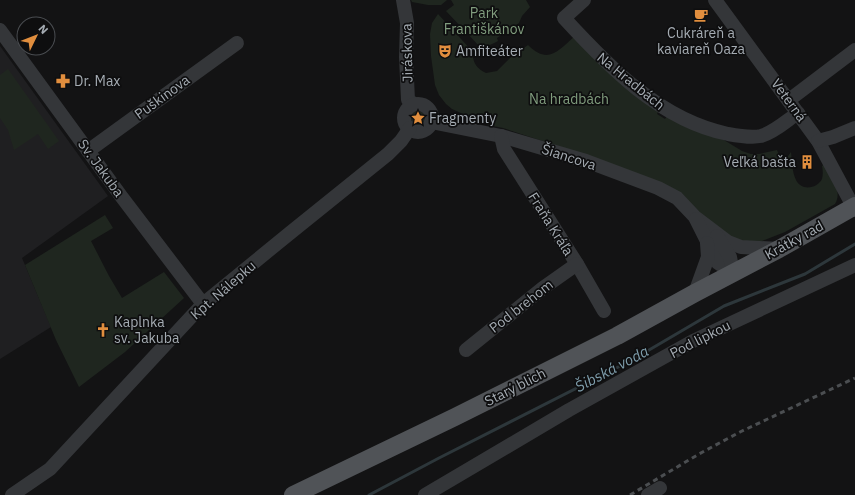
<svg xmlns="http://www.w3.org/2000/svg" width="855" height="495" font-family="'IBM Plex Sans',sans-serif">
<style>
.built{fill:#1f1f21}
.green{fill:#1f261f}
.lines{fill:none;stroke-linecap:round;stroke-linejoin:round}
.stream{stroke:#2d373b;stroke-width:3}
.minor{stroke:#343639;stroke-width:14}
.major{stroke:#505357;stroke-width:18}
.rail{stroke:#4b4e51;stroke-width:3;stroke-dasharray:5 4;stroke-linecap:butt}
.labels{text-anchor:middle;stroke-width:3.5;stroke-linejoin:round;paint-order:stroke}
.park-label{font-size:14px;fill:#819d7e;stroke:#0e0e0f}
.poi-label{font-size:14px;fill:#a5acb3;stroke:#0e0e0f;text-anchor:start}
.street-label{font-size:14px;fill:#a5acb3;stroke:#0e0e0f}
.water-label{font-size:15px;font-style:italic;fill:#7f9eac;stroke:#0e0e0f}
</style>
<rect width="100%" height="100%" fill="#131314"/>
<polygon class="built" points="0,46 108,196 22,258 51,327 0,359"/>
<g class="green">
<polygon points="411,0 447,0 441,5 428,5 412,2"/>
<path d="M 451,0 L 526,0 L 530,7 L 522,16 L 519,23 L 497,38 L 498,41 C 492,45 487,45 481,48 L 446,11 L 454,5 Z"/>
<path d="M 438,14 L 473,52 C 472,62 477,69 486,73 L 497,71 L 510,58 L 528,45 C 548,65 558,51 575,36 L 659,110 L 657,114 L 665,119 L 667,116 L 724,140 L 742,151 L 751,154 L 759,154 L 777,150 L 780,157 L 786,159 L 791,152 C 792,161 792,172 796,180 C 801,191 817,189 822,179 C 823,175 823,171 822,166 L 825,164 C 831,176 843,191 835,204 L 785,232 L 757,243 L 746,244 L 722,234 L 685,198 L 573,151 L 503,128 L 488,125 L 452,109 L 446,104 L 439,95 L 435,85 L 431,56 L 430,34 L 432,23 Z"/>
<polygon points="8,69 59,141 48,149 38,134 14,150 8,130 0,118 0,75"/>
<circle cx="418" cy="118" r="7"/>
<polygon points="105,215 113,228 91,241 109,276 122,298 164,272 184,298 125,352 79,387 56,340 25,265"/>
</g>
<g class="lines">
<polyline class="stream" points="369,495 439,458 632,360 724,306 805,274 855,244"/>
<g class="minor">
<polyline points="403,0 407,23 406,57 408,100 414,104"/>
<path d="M 584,0 L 564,18 C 609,67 660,120 728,134 C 739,136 751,138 761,136 C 775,132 786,121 798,113"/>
<polyline points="715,0 818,141 855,210"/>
<polyline points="0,30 121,196 203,304"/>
<polyline points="789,100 855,50"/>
<circle cx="418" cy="118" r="14"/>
<polyline points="431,122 501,136 586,161 658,188 677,198 695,217 728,242 741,247 779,249"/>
<polyline points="501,136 504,149 577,264 604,311"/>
<polyline points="818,141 833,137 855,128"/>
<polyline points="88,151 237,43"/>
<polyline points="696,219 718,263 733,273"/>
<polyline points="717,236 730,257 733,273"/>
<polyline points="695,293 708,257 707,243"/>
<polyline points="466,350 543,288 577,264"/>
<polyline points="12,495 50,469 203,304 290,233 388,154 401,141 410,128"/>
<polyline points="425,495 569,410 693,341 855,265"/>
<polyline points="648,495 660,488"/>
</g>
<polyline class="major" points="293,495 455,417 617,336 695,293 779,249 855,206"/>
<polyline class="rail" points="630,495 699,454 740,432 855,378"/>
</g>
<defs>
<symbol id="cafe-bare" viewBox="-9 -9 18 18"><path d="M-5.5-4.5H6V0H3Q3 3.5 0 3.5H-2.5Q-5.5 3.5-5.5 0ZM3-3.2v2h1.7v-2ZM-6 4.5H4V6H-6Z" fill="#e18e3e" stroke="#0e0e0f" stroke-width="2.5" paint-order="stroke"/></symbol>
<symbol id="theatre-bare" viewBox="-9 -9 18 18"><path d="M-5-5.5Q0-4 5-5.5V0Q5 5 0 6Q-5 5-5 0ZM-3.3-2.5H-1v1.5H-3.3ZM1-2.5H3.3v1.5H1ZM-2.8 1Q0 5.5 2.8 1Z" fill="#e18e3e" stroke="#0e0e0f" stroke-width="2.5" paint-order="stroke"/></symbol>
<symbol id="pharmacy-bare" viewBox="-9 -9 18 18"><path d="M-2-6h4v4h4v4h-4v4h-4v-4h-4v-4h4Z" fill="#e18e3e" stroke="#0e0e0f" stroke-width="2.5" paint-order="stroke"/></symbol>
<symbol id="sight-bare" viewBox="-9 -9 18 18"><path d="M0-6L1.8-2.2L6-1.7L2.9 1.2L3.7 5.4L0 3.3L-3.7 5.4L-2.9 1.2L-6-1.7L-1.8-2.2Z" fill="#e18e3e" stroke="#0e0e0f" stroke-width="2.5" paint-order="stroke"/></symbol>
<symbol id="building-bare" viewBox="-9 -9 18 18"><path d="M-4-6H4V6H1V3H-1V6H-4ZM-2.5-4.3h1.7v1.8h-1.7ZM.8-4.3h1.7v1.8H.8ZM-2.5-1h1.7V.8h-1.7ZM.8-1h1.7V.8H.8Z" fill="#e18e3e" stroke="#0e0e0f" stroke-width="2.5" paint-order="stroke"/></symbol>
<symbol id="church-bare" viewBox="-9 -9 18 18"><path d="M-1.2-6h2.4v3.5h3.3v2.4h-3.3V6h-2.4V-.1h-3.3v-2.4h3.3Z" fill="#e18e3e" stroke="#0e0e0f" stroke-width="2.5" paint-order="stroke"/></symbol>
</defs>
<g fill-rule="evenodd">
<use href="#cafe-bare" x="691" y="5" width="20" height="20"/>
<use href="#theatre-bare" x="435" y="41" width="20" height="20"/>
<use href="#pharmacy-bare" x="53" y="71" width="20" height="20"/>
<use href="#sight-bare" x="408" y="108" width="20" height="20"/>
<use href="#building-bare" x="797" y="152" width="20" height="20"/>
<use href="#church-bare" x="93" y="320" width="20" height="20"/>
</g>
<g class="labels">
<g class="park-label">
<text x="484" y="18">Park<tspan x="484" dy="16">Františkánov</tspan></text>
<text x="569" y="104">Na hradbách</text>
</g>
<g class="poi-label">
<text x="701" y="38" text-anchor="middle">Cukráreň a<tspan x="701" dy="16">kaviareň Oaza</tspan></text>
<text x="456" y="56">Amfiteáter</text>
<text x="74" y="86">Dr. Max</text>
<text x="429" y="123">Fragmenty</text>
<text x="796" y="167" text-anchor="end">Veľká bašta</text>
<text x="114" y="327">Kaplnka<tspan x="114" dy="16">sv. Jakuba</tspan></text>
</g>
<g class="street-label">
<text transform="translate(407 53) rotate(-91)" y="5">Jiráskova</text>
<text transform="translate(631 81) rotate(39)" y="5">Na Hradbách</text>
<text transform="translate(162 97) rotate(-36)" y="5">Puškinova</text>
<text transform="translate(789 100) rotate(54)" y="5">Veterná</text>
<text transform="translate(569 157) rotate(18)" y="5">Šiancova</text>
<text transform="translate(101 168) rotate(54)" y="5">Sv. Jakuba</text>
<text transform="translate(551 224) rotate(58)" y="5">Fraňa Kráľa</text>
<text transform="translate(794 240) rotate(-29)" y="5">Krátky rad</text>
<text transform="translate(223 290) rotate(-41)" y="5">Kpt. Nálepku</text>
<text transform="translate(521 306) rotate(-38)" y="5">Pod brehom</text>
<text transform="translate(700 339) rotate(-27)" y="5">Pod lipkou</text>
<text transform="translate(515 387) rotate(-27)" y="5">Starý blich</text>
</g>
<g class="water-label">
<text transform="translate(612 369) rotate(-28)" y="5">Šibská voda</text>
</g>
</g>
<g transform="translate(36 36) rotate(47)"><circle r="19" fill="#0e0e0f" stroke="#4a4d51"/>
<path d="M0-3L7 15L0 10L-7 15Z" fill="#e18e3e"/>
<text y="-6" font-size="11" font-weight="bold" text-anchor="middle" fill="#a5acb3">N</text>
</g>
</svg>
